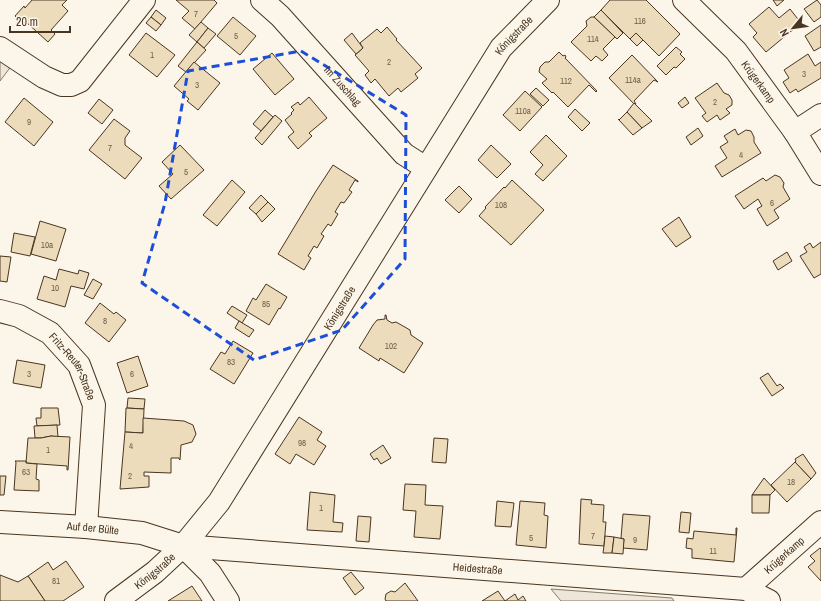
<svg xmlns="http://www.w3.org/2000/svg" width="821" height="601" font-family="'Archivo Narrow',sans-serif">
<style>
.green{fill:#ede6d9;stroke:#887966}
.building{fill:#ecdcbc;stroke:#4a3520}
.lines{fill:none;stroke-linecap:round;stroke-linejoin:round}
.minor-casing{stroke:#4a3520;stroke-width:24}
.major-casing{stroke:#4a3520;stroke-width:24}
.minor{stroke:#fbf6e9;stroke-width:22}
.major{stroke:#fbf6e9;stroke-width:22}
.marked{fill:none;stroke:#1d4ed8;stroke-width:3;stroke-dasharray:8 5;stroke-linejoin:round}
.labels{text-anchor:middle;stroke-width:3;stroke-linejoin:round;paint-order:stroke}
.number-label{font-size:9px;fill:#725f47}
.street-label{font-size:11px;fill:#4a3520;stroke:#fbf6e9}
</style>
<rect width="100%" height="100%" fill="#fbf6e9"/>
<g class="green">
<polygon points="0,57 12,65 0,81"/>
<polygon points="551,589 672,598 674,601 561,601"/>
</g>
<g class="building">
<polygon points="32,0 67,0 62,5 68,11 51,30 55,34 48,42 26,22 24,24 15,16 24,6 25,8"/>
<polygon points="176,0 214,0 217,3 195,29 182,18 189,11"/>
<polygon points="610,0 646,0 680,34 659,56 636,33 630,39 601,10"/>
<polygon points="773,0 784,0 777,6"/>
<polygon points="817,0 821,5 821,17 814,22 804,9"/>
<polygon points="769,7 779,18 790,9 801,23 766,52 753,37 757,33 749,24"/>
<polygon points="156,10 166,18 161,25 151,17"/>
<polygon points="601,10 623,33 617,39 594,17"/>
<polygon points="151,17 161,25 156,31 146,23"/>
<polygon points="233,17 256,36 240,55 217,36"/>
<polygon points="591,17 594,17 615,37 603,49 608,55 602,61 596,56 591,61 571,42 587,26 586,21"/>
<polygon points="201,22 208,28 197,42 189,35"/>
<polygon points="821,25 821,47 814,51 805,36"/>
<polygon points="387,27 397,39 396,40 422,68 415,74 418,78 401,92 398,88 389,96 375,79 371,83 365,75 369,71 355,55 363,48 360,43 377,29 381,33"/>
<polygon points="208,28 216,34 204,48 197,42"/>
<polygon points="146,33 175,55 157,77 129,55"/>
<polygon points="352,33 363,48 356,54 344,40"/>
<polygon points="636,33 643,40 637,46 630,39"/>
<polygon points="197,42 206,50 186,72 178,66"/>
<polygon points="676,47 682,52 680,54 685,59 676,68 674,67 666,75 657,66"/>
<polygon points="559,52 563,56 565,55 566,57 565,58 597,91 596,92 589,85 568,107 553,92 552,93 542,83 547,79 539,72 540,67 545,62 549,62"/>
<polygon points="272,53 294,79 275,95 253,69"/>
<polygon points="808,54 815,66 821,62 821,78 798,92 796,89 790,93 783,82 789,78 784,70"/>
<polygon points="632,55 658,82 654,80 634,101 636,104 635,105 609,78"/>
<polygon points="194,62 220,83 198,110 187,101 189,99 174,86"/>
<polygon points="717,83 724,93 729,95 732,100 732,105 726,109 730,113 720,120 717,115 707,122 702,116 706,113 695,98"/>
<polygon points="536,88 549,100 543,106 530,94"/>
<polygon points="525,91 542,107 520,131 503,115"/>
<polygon points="309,97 327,118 309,133 312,136 298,149 288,137 294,132 285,120 292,114 291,113 294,110 291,107 298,102 300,105"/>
<polygon points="685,97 689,103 682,108 678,103"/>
<polygon points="24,98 53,122 34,146 5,122"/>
<polygon points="99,99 113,110 102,124 88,113"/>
<polygon points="634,103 652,121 642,128 627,112"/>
<polygon points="575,109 590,123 582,131 568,117"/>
<polygon points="265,110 273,117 261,131 253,124"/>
<polygon points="627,112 642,128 633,135 618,119 619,120"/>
<polygon points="275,115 282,121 262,145 255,138"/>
<polygon points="114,119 130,131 125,138 125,145 142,158 125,179 89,150"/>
<polygon points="698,128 703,136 691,145 686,137"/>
<polygon points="735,129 738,135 746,130 751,131 754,137 754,142 761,153 722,177 715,166 727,158 720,147 728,142 724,136"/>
<polygon points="546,135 567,156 543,181 535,174 543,165 530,152"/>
<polygon points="180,145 204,170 171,199 159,186 173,174 162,162"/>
<polygon points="491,145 511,164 497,178 478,160"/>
<polygon points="333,165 358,181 358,182 355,180 349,190 352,192 344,203 341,202 335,212 338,214 331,226 328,224 321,234 324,236 317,248 314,246 308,256 311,258 304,270 278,254 316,191"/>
<polygon points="775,175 780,177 784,183 783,187 790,199 774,210 779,218 767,226 757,209 762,206 758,199 744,209 735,196 763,178 766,181"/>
<polygon points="232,180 245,192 217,226 203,215"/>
<polygon points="512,180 544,210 511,245 479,216 486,208 485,207 504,187 505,188"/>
<polygon points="459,186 472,199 459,213 445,200"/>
<polygon points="261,195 268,202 256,214 249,208"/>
<polygon points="268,202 275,209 262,222 256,214"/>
<polygon points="679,217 691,237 676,247 662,229"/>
<polygon points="40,221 66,229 56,261 31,254"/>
<polygon points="14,233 35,237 30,256 11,252"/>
<polygon points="821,242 821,274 814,278 800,256 807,252 804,247 810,243 813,248"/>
<polygon points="787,252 792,261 778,270 773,261"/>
<polygon points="0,256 11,257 7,282 0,281"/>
<polygon points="59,269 78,274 79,270 89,273 84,289 71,286 65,307 37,299 44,276 56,280"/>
<polygon points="93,279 102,284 93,299 84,295"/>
<polygon points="266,284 287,297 280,309 279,308 269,325 246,311 253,298 256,300"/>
<polygon points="100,303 114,314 116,312 126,320 109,342 85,323"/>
<polygon points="232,306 247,315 242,323 227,313"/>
<polygon points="385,315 386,315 387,320 392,323 396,322 410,330 411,335 423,343 404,373 380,358 379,361 359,348 373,325 377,320 385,319"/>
<polygon points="239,321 254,330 249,337 235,328"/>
<polygon points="233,341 253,353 234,384 210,369 221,352 225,354"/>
<polygon points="138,356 148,386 127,393 117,363"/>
<polygon points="17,360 45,365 41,388 13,383"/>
<polygon points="768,373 777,386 780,384 784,388 772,396 760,378"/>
<polygon points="128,398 145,399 144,409 127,408"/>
<polygon points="41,408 58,408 60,425 37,426 36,418 41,418"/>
<polygon points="126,408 144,409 143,433 125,432"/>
<polygon points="299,417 322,432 317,440 326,446 314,465 296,454 290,464 275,454"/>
<polygon points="143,418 184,421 193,425 196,434 192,442 181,445 180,460 179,459 179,458 171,458 171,473 144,472 144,476 149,476 149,487 120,489 125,432 143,433"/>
<polygon points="57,425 58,437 51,436 41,438 35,438 34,426"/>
<polygon points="51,436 70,437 68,470 67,470 67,466 26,463 28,438 41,438"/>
<polygon points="434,438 448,439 446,463 432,462"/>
<polygon points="383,445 391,458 381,464 377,458 374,460 370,454"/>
<polygon points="803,454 816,473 811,479 795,462 796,461 795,459"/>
<polygon points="15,461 26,461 26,463 37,464 36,479 39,480 39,491 14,490 16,462"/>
<polygon points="795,462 811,479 787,502 771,485"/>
<polygon points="0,476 6,476 4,495 0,495"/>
<polygon points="764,478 775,490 770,495 752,495"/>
<polygon points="405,484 426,485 425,505 443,506 440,539 414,537 416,511 403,510"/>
<polygon points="310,492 335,495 333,522 343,523 342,532 307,530"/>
<polygon points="752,495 770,495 769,513 752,513"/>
<polygon points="581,499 592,500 591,504 604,505 603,522 606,522 604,546 579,544"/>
<polygon points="497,501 514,503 511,527 495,526"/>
<polygon points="520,501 545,503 544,515 548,516 546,548 516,545"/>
<polygon points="681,512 691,513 689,533 679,532"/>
<polygon points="623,514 650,516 647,550 623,548 624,539 621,538"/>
<polygon points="358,516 371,517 369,542 356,541"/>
<polygon points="736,528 737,528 734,562 692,558 692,549 686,548 687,538 693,539 694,531 736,535"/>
<polygon points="605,536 614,537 612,553 603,553 604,546"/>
<polygon points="614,537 624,539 623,554 612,553"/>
<polygon points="820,548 821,549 821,581 808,567 815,561 810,556"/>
<polygon points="66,561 84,587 63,601 45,601 28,576 48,562 53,570"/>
<polygon points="351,572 364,588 355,595 343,578"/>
<polygon points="0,575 18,582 28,576 45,601 0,601"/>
<polygon points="405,583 418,601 386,601 385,599 386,594 391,591 395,592"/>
<polygon points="192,586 202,601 168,601"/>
<polygon points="498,591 505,601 515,594 518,600 523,596 526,601 482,601"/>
</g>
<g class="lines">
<defs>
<g id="minor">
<path id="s1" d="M 262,0 L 280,16 L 404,154 L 426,168"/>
<path id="s2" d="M 684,0 L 736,51 L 795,132 L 821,174"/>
<polyline points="0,48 44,77 62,85 71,85 80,81 144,0"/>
<polyline points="795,132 821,115"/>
<path id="s3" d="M 0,311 L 19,316 L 50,333 L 79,365 L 94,405 L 86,527"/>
<path id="s4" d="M 0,522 L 86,527 L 142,533 L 183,546 L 746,589 L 769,601"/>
<polyline points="183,546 210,573 228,601"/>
<path id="s5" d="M 746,589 L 821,522"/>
</g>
<g id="major">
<path id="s6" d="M 116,601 L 155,572 L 183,546 L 219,502 L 501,48 L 548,0"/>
</g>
</defs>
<use href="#minor" class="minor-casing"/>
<use href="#major" class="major-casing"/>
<use href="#minor" class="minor"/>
<use href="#major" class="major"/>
</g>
<path class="marked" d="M 301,51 L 406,115 L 405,259 L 342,330 L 254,360 L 142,283 L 165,203 L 188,71 Z"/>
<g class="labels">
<g class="number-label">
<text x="196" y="17">7</text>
<text x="640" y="24">116</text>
<text x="236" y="39">5</text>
<text x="593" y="42">114</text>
<text x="152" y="58">1</text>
<text x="389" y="65">2</text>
<text x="804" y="77">3</text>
<text x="633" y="83">114a</text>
<text x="566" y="84">112</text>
<text x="197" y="88">3</text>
<text x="715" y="105">2</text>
<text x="523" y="114">110a</text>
<text x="29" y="125">9</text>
<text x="110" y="151">7</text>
<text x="741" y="158">4</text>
<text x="186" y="175">5</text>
<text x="772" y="206">6</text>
<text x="501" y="208">108</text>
<text x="47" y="248">10a</text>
<text x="55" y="291">10</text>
<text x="266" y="307">85</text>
<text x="105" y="324">8</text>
<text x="391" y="349">102</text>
<text x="231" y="365">83</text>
<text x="29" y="377">3</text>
<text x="132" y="377">6</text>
<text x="302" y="446">98</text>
<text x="131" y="449">4</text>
<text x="48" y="453">1</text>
<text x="26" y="475">63</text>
<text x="130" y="479">2</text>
<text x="791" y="485">18</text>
<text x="321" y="511">1</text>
<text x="593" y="539">7</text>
<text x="531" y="541">5</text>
<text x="635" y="543">9</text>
<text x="713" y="554">11</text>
<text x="56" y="584">81</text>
</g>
<g class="street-label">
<text dy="4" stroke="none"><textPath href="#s6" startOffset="696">Königstraße</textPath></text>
<text dy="4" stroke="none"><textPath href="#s2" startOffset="111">Krügerkamp</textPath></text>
<text dy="4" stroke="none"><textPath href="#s1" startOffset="118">Im Zuschlag</textPath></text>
<text dy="4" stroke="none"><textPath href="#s6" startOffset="372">Königstraße</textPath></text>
<text dy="4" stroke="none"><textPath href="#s3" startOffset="96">Fritz-Reuter-Straße</textPath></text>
<text dy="4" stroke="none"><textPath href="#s4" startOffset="93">Auf der Bülte</textPath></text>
<text dy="4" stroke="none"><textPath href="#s5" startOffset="51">Krügerkamp</textPath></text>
<text dy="4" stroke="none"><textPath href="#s4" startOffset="481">Heidestraße</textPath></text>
<text dy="4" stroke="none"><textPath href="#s6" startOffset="49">Königstraße</textPath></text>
</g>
</g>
<g transform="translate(793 28) rotate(241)" stroke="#fbf6e9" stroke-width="3" paint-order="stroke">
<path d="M0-3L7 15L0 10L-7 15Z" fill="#4a3520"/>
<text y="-6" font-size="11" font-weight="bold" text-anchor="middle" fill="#4a3520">N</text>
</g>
<path d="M10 26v6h60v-6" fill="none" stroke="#4a3520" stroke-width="2"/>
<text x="16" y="26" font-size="12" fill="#4a3520" stroke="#fbf6e9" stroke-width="3" paint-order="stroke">20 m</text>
</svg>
